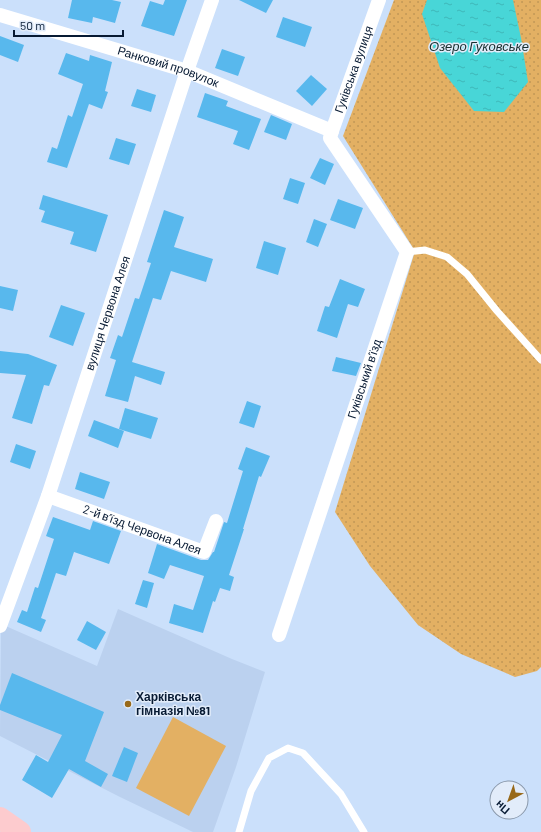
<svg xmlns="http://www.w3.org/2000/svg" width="541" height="832" font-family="Barlow,sans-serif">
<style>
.built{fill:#bbd1ef}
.grass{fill:#e3b063}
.garden{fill:url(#garden-dots)}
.water{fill:url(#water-ripples)}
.building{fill:#58b8ed}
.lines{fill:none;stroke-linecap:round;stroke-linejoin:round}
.service{stroke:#fff;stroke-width:7}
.minor{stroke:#fff;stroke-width:14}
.primary{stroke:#fdcbce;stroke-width:22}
.poi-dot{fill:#986919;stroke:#e2ecfa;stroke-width:1.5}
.labels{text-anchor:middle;stroke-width:3;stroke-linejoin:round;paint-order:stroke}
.street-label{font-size:12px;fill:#071a33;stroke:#e2ecfa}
.poi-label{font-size:12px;font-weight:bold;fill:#071a33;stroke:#e2ecfa;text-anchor:start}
.water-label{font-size:13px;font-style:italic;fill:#182f2f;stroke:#e2ecfa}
</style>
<defs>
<pattern id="garden-dots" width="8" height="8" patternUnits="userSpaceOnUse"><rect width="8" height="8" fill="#e3b063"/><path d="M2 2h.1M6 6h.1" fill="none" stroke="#c19756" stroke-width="1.8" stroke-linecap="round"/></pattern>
<pattern id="water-ripples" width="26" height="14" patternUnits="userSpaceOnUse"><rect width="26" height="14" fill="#48d6d7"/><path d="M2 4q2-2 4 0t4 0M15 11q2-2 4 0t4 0" fill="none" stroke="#3eb7b9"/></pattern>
</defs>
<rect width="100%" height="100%" fill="#cbe0fb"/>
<polygon class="built" points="118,609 232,659 265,672 236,767 213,832 193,832 120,797 0,736 1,624 97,666"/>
<polygon class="grass" points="173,717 226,746 189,816 136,788"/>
<polygon class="garden" points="394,0 541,0 541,667 537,671 515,677 461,654 418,625 370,566 335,512 415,251 343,136"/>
<polygon class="water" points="427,0 513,0 521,38 528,82 504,112 474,111 440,68 422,14"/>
<g class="building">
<polygon points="72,0 112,0 121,2 115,23 93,17 92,23 68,18"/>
<polygon points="165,0 187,0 174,36 141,26 150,1 163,5"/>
<polygon points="239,0 273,0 266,13"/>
<polygon points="283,17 312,27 305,47 276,37"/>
<polygon points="0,36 24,45 18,62 0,55"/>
<polygon points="222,49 245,57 238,76 215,68"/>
<polygon points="66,53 89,61 90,55 112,62 105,91 108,92 102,109 89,104 67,168 47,162 52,147 57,149 68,115 72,117 83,84 58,74"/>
<polygon points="311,75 327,89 312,106 296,91"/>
<polygon points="137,89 156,95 151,112 131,106"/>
<polygon points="205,93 228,101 226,106 261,119 249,150 233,144 238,131 197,117"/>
<polygon points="271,115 292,124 286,140 264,132"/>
<polygon points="116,138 136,144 129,165 109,159"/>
<polygon points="320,158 334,164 325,185 310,178"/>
<polygon points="290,178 305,183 298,204 283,199"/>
<polygon points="43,195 108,215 96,252 70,244 74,232 41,222 45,211 39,209"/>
<polygon points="338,199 363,208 355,229 330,220"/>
<polygon points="164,210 184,217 174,247 213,259 206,282 171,271 161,300 153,298 132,362 165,372 161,385 135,376 128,402 105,396 116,360 110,358 118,335 122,337 135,298 139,299 151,263 147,262"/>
<polygon points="314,219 327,224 318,247 306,242"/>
<polygon points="264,241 286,248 278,275 256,268"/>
<polygon points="340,279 365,289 358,307 348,304 337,338 317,331 325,306 329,307"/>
<polygon points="0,286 18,290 13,311 0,308"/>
<polygon points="61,305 85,313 73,346 49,337"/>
<polygon points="0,351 28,354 57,365 49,386 44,385 32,424 12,418 26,375 0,373"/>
<polygon points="336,357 361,363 356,376 332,371"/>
<polygon points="247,401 261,406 254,428 239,423"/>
<polygon points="125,408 158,418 151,439 119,429"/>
<polygon points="94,420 124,431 118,448 88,436"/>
<polygon points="16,444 36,451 30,469 10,462"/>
<polygon points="246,447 270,456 261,477 259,476 243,529 244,529 229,575 234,577 230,591 220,588 215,602 213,601 203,633 169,623 174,604 193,610 204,576 170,565 164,579 148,573 157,544 201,560 208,560 213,552 214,552 224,522 227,523 243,471 238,469"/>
<polygon points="80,472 110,482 104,499 75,489"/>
<polygon points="53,517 90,530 93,521 121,531 109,564 74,552 66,576 56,573 41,618 46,620 41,632 17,622 22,610 27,612 35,587 38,588 54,539 46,536"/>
<polygon points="143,580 154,583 147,608 135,604"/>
<polygon points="87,621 106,632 96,650 77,640"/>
<polygon points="12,673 104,712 85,761 108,774 101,787 69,769 52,798 22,780 36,755 48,762 62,735 0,710 0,705"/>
<polygon points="124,747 138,753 127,782 112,776"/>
</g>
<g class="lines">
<g class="service">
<polyline points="407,252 425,250 447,257 467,274 497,311 541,360"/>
<polyline points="239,832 251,791 269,758 288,748 303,753 341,794 364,832"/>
</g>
<g class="minor">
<path id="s1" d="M 0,15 L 187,71 L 332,131"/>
<path id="s2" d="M 48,496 L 204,552 L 216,521"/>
<path id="s3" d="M 0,626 L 48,496 L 187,71 L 212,0"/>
<path id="s4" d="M 279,635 L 407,252 L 330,138 L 332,131 L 379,0"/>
</g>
<polyline class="primary" points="0,818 20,832"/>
</g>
<circle class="poi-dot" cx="128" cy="704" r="4"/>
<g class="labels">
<g class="street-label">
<text dy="4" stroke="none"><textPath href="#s1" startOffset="176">Ранковий провулок</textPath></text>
<text dy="4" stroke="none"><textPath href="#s4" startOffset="614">Гуківська вулиця</textPath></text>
<text dy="4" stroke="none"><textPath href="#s3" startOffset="331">вулиця Червона Алея</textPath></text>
<text dy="4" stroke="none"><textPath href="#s4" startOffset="270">Гуківський в’їзд</textPath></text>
<text dy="4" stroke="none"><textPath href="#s2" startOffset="100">2-й в’їзд Червона Алея</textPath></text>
</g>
<g class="poi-label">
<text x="136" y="701">Харківська<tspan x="136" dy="14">гімназія №81</tspan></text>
</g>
<g class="water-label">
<text x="479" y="51">Озеро Гуковське</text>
</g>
</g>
<g transform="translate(509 800) rotate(221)"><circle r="19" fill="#e2ecfa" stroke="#8a98aa"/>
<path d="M0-3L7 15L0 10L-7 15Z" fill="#986919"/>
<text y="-6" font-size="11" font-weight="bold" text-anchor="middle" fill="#071a33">Пн</text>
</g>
<path d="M14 30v6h109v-6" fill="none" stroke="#071a33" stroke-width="2"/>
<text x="20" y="30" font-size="12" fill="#071a33" stroke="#e2ecfa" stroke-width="3" paint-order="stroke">50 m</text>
</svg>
